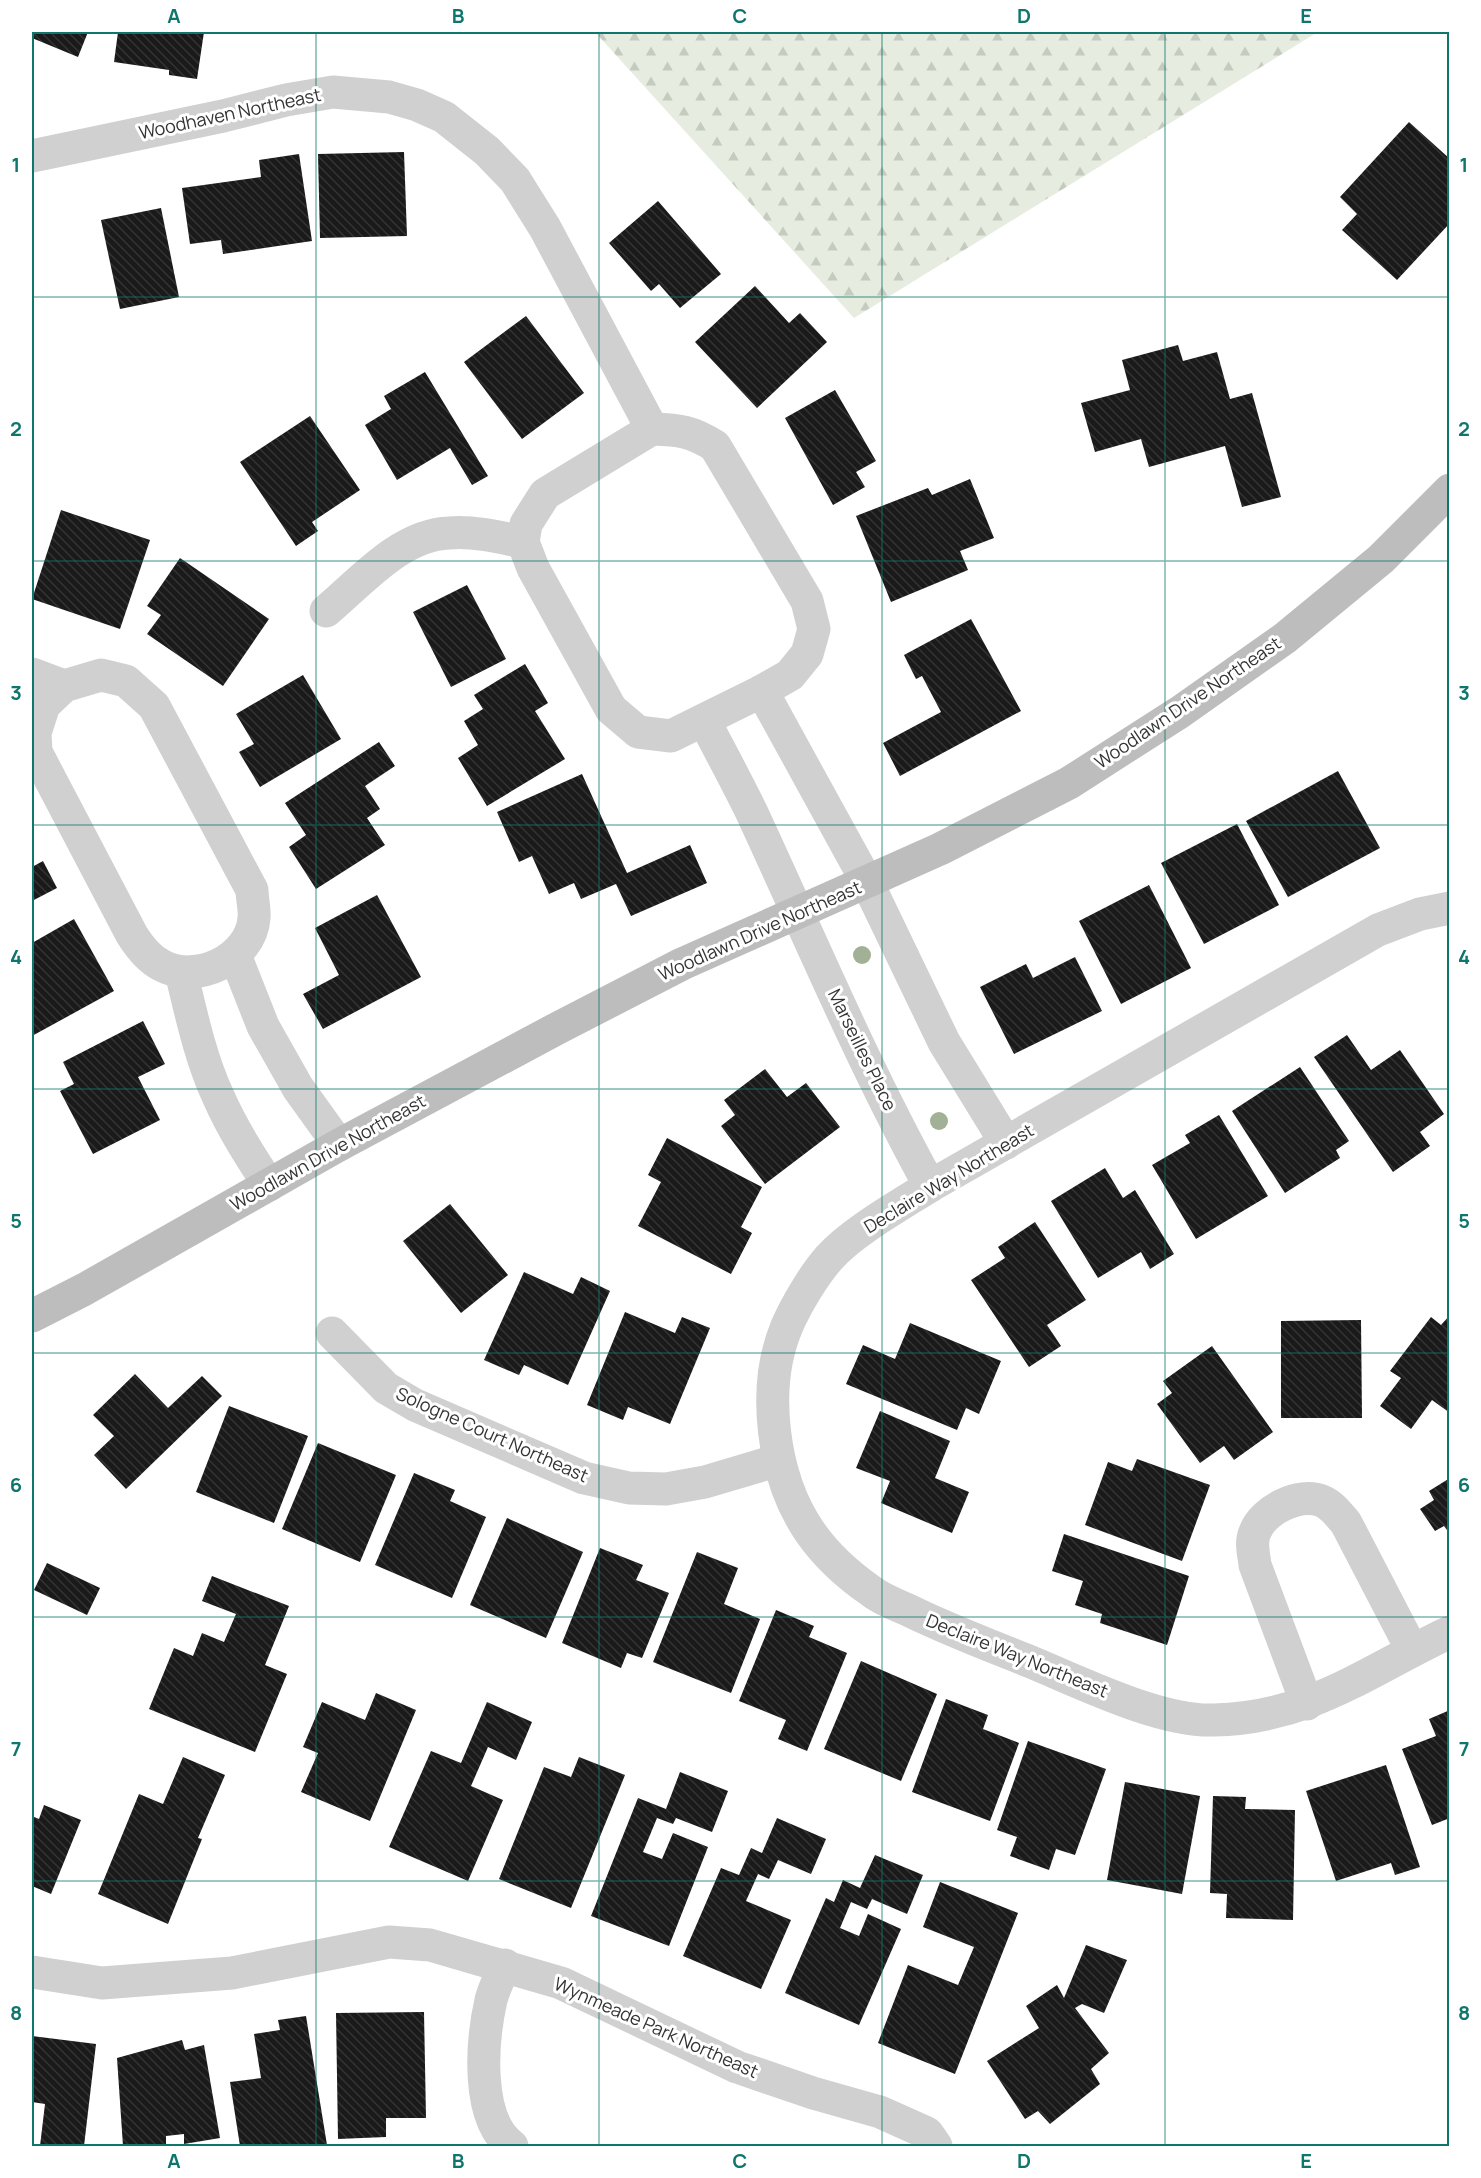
<svg xmlns="http://www.w3.org/2000/svg" width="1481" height="2178" font-family="Manrope,sans-serif">
<style>
.forest{fill:url(#forest-firs)}
.building{fill:url(#building-back-hatch)}
.lines{fill:none;stroke-linecap:round;stroke-linejoin:round}
.street{stroke:#d0d0d0;stroke-width:33}
.secondary{stroke:#bdbdbd;stroke-width:33}
.tree{fill:#a2b095}
.grid{fill:none;stroke:#0f766e;stroke-width:1.5;stroke-opacity:0.55}
.labels{text-anchor:middle;stroke-width:6;stroke-linejoin:round;paint-order:stroke}
.street-label{font-size:18px;fill:#333;stroke:#fff}
.neatline{fill:none;stroke:#0f766e;stroke-width:2}
.grid-label{font-size:20px;text-anchor:middle;font-weight:bold;fill:#0f766e}
</style>
<defs>
<pattern id="forest-firs" width="22" height="20" patternUnits="userSpaceOnUse" patternTransform="scale(1.5)"><rect width="22" height="20" fill="#e6ecdf"/><path d="M5 1l3.5 6h-7zM16 11l3.5 6h-7z" fill="#c6cbc0"/></pattern>
<pattern id="building-back-hatch" width="6" height="6" patternUnits="userSpaceOnUse" patternTransform="scale(1.5)"><rect width="6" height="6" fill="#1a1a1a"/><path d="M-1 5l2 2M0 0l6 6M5-1l2 2" fill="none" stroke="#333"/></pattern>
</defs>
<rect width="100%" height="100%" fill="#fff"/>
<polygon class="forest" points="595,32 1316,32 1316,33 854,318"/>
<g class="building">
<polygon points="32,32 88,32 78,57 32,38"/>
<polygon points="118,32 204,32 197,79 169,75 169,70 114,62"/>
<polygon points="1409,122 1450,159 1450,223 1397,280 1342,230 1357,214 1340,197"/>
<polygon points="404,152 407,236 320,238 318,154"/>
<polygon points="299,154 312,241 223,254 221,240 190,244 182,188 261,177 259,160"/>
<polygon points="658,201 721,274 680,308 659,284 651,291 609,243"/>
<polygon points="161,208 179,297 120,309 101,220"/>
<polygon points="755,286 789,323 800,313 827,342 757,408 695,342"/>
<polygon points="526,316 584,393 522,439 464,362"/>
<polygon points="1178,345 1183,361 1217,352 1230,399 1252,393 1281,497 1242,507 1225,446 1149,467 1141,439 1095,452 1081,403 1130,390 1122,360"/>
<polygon points="425,372 488,476 472,485 450,448 397,480 365,425 391,409 384,396"/>
<polygon points="835,390 876,461 856,472 865,487 833,505 785,418"/>
<polygon points="310,416 360,490 312,522 318,531 296,546 240,462"/>
<polygon points="970,479 994,538 960,551 968,570 891,602 856,516 928,488 932,495"/>
<polygon points="61,510 150,540 120,629 32,599"/>
<polygon points="180,558 269,619 223,686 147,634 161,615 147,606"/>
<polygon points="467,585 506,659 451,687 413,612"/>
<polygon points="971,619 1021,711 900,776 883,743 941,712 922,676 916,679 904,655"/>
<polygon points="525,664 548,703 535,711 565,759 487,806 458,758 478,745 464,721 483,709 474,695"/>
<polygon points="303,675 341,739 260,787 239,752 254,744 236,714"/>
<polygon points="379,742 395,766 365,786 380,809 367,818 385,845 316,889 289,847 306,835 285,803"/>
<polygon points="1338,771 1380,848 1288,897 1246,821"/>
<polygon points="582,774 627,873 690,845 707,883 631,916 616,884 581,899 574,883 549,894 532,856 519,862 497,812"/>
<polygon points="1237,824 1279,905 1204,944 1161,863"/>
<polygon points="43,861 57,888 32,901 32,867"/>
<polygon points="1149,885 1191,968 1121,1004 1079,921"/>
<polygon points="377,895 421,977 323,1029 303,994 339,975 315,928"/>
<polygon points="74,919 114,991 32,1036 32,943"/>
<polygon points="1075,957 1102,1011 1014,1054 980,987 1026,964 1033,978"/>
<polygon points="143,1021 165,1064 138,1077 160,1120 93,1154 60,1091 74,1084 63,1062"/>
<polygon points="1347,1035 1371,1070 1400,1050 1444,1114 1420,1132 1430,1146 1393,1172 1314,1057"/>
<polygon points="1300,1067 1349,1141 1336,1150 1340,1158 1285,1193 1232,1111"/>
<polygon points="765,1069 787,1097 806,1083 840,1127 765,1184 721,1126 735,1115 724,1100"/>
<polygon points="1219,1115 1268,1196 1196,1239 1152,1165 1190,1143 1185,1135"/>
<polygon points="667,1138 762,1187 741,1227 752,1233 731,1274 638,1226 661,1182 648,1175"/>
<polygon points="1105,1168 1123,1198 1135,1190 1174,1254 1150,1269 1141,1252 1098,1278 1051,1201"/>
<polygon points="450,1204 508,1275 461,1313 403,1241"/>
<polygon points="1035,1222 1086,1300 1047,1325 1061,1346 1029,1367 971,1280 1005,1258 998,1247"/>
<polygon points="524,1272 573,1294 581,1277 610,1291 568,1385 524,1365 519,1375 484,1360"/>
<polygon points="625,1312 675,1333 682,1317 710,1328 670,1424 628,1407 623,1420 587,1405"/>
<polygon points="1450,1315 1450,1413 1432,1400 1411,1429 1380,1406 1401,1378 1390,1371 1431,1317 1441,1325"/>
<polygon points="1361,1320 1362,1418 1281,1418 1281,1321"/>
<polygon points="910,1323 1001,1361 979,1414 966,1408 957,1430 846,1384 863,1345 895,1359"/>
<polygon points="1212,1346 1273,1432 1234,1460 1224,1446 1200,1463 1157,1404 1172,1393 1163,1381"/>
<polygon points="135,1374 168,1408 202,1376 222,1396 126,1489 94,1455 114,1436 93,1415"/>
<polygon points="229,1406 308,1436 274,1523 196,1492"/>
<polygon points="880,1411 950,1441 935,1478 969,1492 952,1533 881,1503 890,1481 856,1468"/>
<polygon points="318,1443 396,1475 360,1562 282,1529"/>
<polygon points="1137,1459 1210,1485 1182,1561 1085,1525 1108,1462 1132,1471"/>
<polygon points="414,1473 455,1490 450,1501 486,1517 452,1598 375,1565"/>
<polygon points="1450,1478 1450,1534 1444,1526 1435,1531 1420,1509 1434,1500 1429,1491"/>
<polygon points="507,1518 583,1552 546,1638 470,1605"/>
<polygon points="1064,1534 1189,1576 1167,1645 1100,1623 1102,1614 1075,1605 1083,1581 1052,1571"/>
<polygon points="600,1548 643,1565 636,1580 669,1593 642,1658 627,1653 621,1668 562,1643"/>
<polygon points="697,1552 738,1568 724,1604 760,1619 731,1693 653,1662"/>
<polygon points="47,1563 100,1588 87,1615 34,1590"/>
<polygon points="212,1576 289,1606 265,1665 287,1674 255,1752 149,1709 174,1648 193,1656 202,1633 224,1642 236,1614 202,1601"/>
<polygon points="776,1610 814,1626 809,1637 847,1653 807,1751 778,1739 786,1720 739,1701"/>
<polygon points="861,1661 937,1694 901,1781 824,1749"/>
<polygon points="376,1693 416,1710 370,1821 301,1792 318,1753 303,1747 322,1702 365,1720"/>
<polygon points="946,1699 988,1715 983,1729 1019,1743 990,1821 912,1792"/>
<polygon points="487,1702 532,1722 516,1760 488,1747 471,1786 503,1800 468,1881 389,1847 431,1751 461,1763"/>
<polygon points="1450,1710 1450,1818 1432,1825 1402,1749 1436,1736 1429,1719"/>
<polygon points="1028,1741 1106,1769 1075,1855 1056,1849 1049,1870 1010,1856 1017,1837 997,1830"/>
<polygon points="183,1757 225,1775 198,1838 202,1839 168,1924 98,1894 139,1794 163,1804"/>
<polygon points="579,1757 625,1775 571,1908 499,1879 544,1767 571,1777"/>
<polygon points="1386,1765 1420,1867 1395,1875 1391,1863 1336,1881 1306,1791"/>
<polygon points="680,1772 728,1791 712,1832 676,1818 673,1824 657,1818 643,1852 662,1859 673,1833 708,1847 669,1946 591,1916 638,1798 666,1809"/>
<polygon points="1125,1782 1200,1796 1182,1894 1107,1880"/>
<polygon points="1213,1796 1246,1797 1245,1809 1295,1810 1293,1920 1226,1918 1227,1894 1210,1893"/>
<polygon points="44,1805 81,1820 51,1894 32,1886 32,1816 39,1819"/>
<polygon points="777,1818 826,1839 811,1874 778,1860 769,1879 758,1874 746,1901 791,1920 761,1989 683,1956 721,1868 739,1875 751,1848 762,1853"/>
<polygon points="875,1855 923,1875 907,1914 872,1899 867,1909 851,1902 840,1928 859,1936 868,1914 901,1929 859,2025 785,1993 826,1898 834,1902 843,1880 860,1888"/>
<polygon points="940,1882 1018,1913 955,2074 878,2043 908,1965 958,1985 974,1947 923,1927"/>
<polygon points="1086,1945 1127,1960 1104,2013 1082,2004 1075,2008 1109,2053 1091,2069 1100,2084 1050,2124 1038,2111 1025,2119 987,2061 1039,2028 1026,2006 1057,1985 1064,1998"/>
<polygon points="424,2012 426,2118 386,2118 386,2137 338,2139 336,2013"/>
<polygon points="306,2016 327,2145 240,2146 230,2082 261,2078 254,2034 280,2030 278,2020"/>
<polygon points="32,2036 96,2044 84,2146 40,2146 45,2104 32,2102"/>
<polygon points="182,2040 185,2050 204,2045 220,2138 184,2144 184,2134 166,2136 166,2146 123,2146 117,2058"/>
</g>
<g class="lines">
<g class="street">
<polyline points="32,156 223,116 286,100 333,92 389,97 417,105 444,117 487,151 515,180 545,228 652,429"/>
<path d="M 652,429 C 680,430 691,431 715,446 L 807,601 L 814,629 L 807,654 L 790,675 L 762,691 L 671,736 L 638,732 L 611,709 L 533,568 L 523,542 L 526,524 L 545,494 Z"/>
<path d="M 326,611 C 362,581 400,535 449,533 C 474,531 499,537 523,542"/>
<polyline points="32,674 64,686"/>
<path d="M 101,675 L 126,681 L 154,706 L 252,890 C 252,899 255,909 254,918 C 251,959 196,985 161,965 C 149,959 139,946 132,935 L 36,752 L 35,733 L 44,705 L 64,686 Z"/>
<polyline points="762,691 867,882 944,1042 1006,1143"/>
<path d="M 704,720 C 720,751 737,782 752,813 C 810,938 863,1065 930,1186"/>
<path d="M 1450,908 L 1420,914 L 1378,930 L 930,1186 C 900,1205 852,1232 829,1258 C 814,1275 796,1305 787,1326 C 761,1387 772,1477 810,1532 C 826,1555 848,1575 871,1591 C 881,1599 894,1604 906,1609 C 946,1629 989,1645 1031,1662 C 1082,1683 1160,1722 1214,1720 C 1310,1718 1367,1671 1450,1632"/>
<polyline points="235,955 263,1026 298,1088 339,1145"/>
<path d="M 181,972 C 191,1013 200,1057 218,1096 C 232,1128 250,1156 269,1185"/>
<polyline points="332,1333 386,1388 415,1405 584,1478 629,1488 666,1489 705,1482 779,1460"/>
<path d="M 1307,1704 L 1255,1565 C 1254,1554 1250,1543 1255,1532 C 1263,1510 1299,1492 1322,1501 C 1332,1505 1339,1515 1346,1523 L 1412,1650"/>
<path d="M 505,1965 C 500,1977 494,1988 491,2000 C 482,2040 475,2119 512,2146"/>
<polyline points="32,1972 102,1983 232,1973 389,1942 430,1945 561,1983 737,2067 813,2093 880,2112 927,2133 936,2146"/>
</g>
<polyline class="secondary" points="32,1316 85,1289 339,1145 558,1028 682,964 940,849 1069,783 1180,712 1285,638 1381,559 1450,490"/>
</g>
<g class="tree">
<circle cx="862" cy="955" r="9"/>
<circle cx="939" cy="1121" r="9"/>
</g>
<path class="grid" d="M 316,32 L 316,2146M 599,32 L 599,2146M 882,32 L 882,2146M 1165,32 L 1165,2146M 32,297 L 1450,297M 32,561 L 1450,561M 32,825 L 1450,825M 32,1089 L 1450,1089M 32,1353 L 1450,1353M 32,1617 L 1450,1617M 32,1881 L 1450,1881"/>
<g class="labels">
<g class="street-label">
<text transform="translate(230 114) rotate(-12)" y="6">Woodhaven Northeast</text>
<text transform="translate(1188 703) rotate(-34)" y="6">Woodlawn Drive Northeast</text>
<text transform="translate(760 931) rotate(-24)" y="6">Woodlawn Drive Northeast</text>
<text transform="translate(862 1050) rotate(64)" y="6">Marseilles Place</text>
<text transform="translate(328 1153) rotate(-29)" y="6">Woodlawn Drive Northeast</text>
<text transform="translate(949 1179) rotate(-31)" y="6">Declaire Way Northeast</text>
<text transform="translate(492 1435) rotate(24)" y="6">Sologne Court Northeast</text>
<text transform="translate(1017 1656) rotate(22)" y="6">Declaire Way Northeast</text>
<text transform="translate(656 2028) rotate(24)" y="6">Wynmeade Park Northeast</text>
</g>
</g>
<rect width="1481" height="2178" fill="none" stroke="#ffffff" stroke-width="66"/>
<rect x="33" y="33" width="1415" height="2112" class="neatline"/>
<g class="grid-label">
<text x="174" y="23">A</text>
<text x="458" y="23">B</text>
<text x="740" y="23">C</text>
<text x="1024" y="23">D</text>
<text x="1306" y="23">E</text>
<text x="16" y="172">1</text>
<text x="1464" y="172">1</text>
<text x="16" y="436">2</text>
<text x="1464" y="436">2</text>
<text x="16" y="700">3</text>
<text x="1464" y="700">3</text>
<text x="16" y="964">4</text>
<text x="1464" y="964">4</text>
<text x="16" y="1228">5</text>
<text x="1464" y="1228">5</text>
<text x="16" y="1492">6</text>
<text x="1464" y="1492">6</text>
<text x="16" y="1756">7</text>
<text x="1464" y="1756">7</text>
<text x="16" y="2020">8</text>
<text x="1464" y="2020">8</text>
<text x="174" y="2168">A</text>
<text x="458" y="2168">B</text>
<text x="740" y="2168">C</text>
<text x="1024" y="2168">D</text>
<text x="1306" y="2168">E</text>
</g>
</svg>
